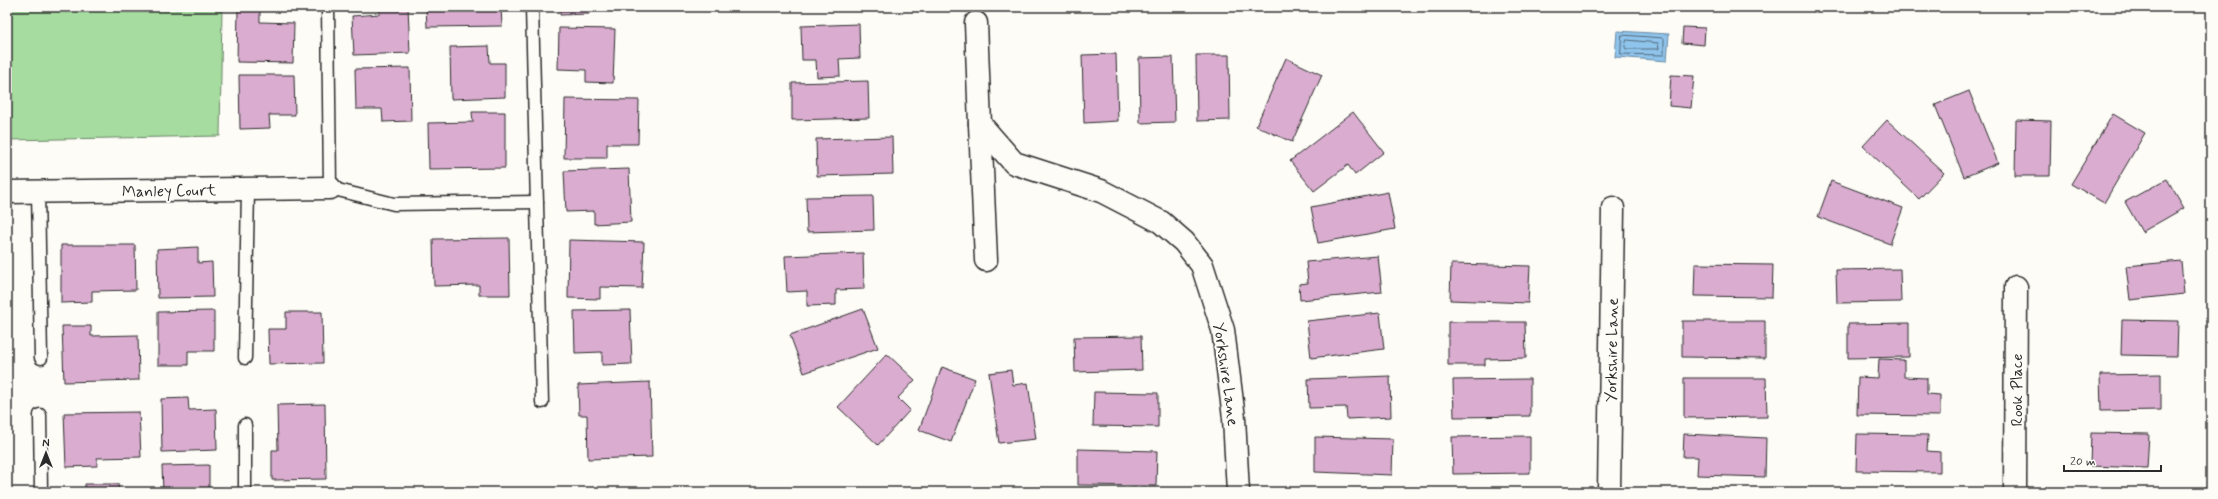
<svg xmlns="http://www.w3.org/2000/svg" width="2218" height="499" font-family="Mynerve,sans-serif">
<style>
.green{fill:#a6dc9f;stroke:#688465}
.water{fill:#8fc4ec;stroke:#67879f}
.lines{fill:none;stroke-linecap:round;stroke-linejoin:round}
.shore{stroke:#536878;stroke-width:1}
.building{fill:#daadd0;stroke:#2b2b2b}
.lane-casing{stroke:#2b2b2b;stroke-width:15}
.street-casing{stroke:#2b2b2b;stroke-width:25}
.lane{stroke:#fdfcf7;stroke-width:12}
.street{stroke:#fdfcf7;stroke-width:22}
.labels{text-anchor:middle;stroke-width:4;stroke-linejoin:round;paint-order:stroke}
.street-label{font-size:16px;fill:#2b2b2b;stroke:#fdfcf7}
</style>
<rect width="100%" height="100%" fill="#fdfcf7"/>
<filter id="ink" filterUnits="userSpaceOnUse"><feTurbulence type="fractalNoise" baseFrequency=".025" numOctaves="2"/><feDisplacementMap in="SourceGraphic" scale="8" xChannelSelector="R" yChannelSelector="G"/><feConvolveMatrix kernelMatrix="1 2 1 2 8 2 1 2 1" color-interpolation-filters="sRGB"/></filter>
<g filter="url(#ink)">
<polygon class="green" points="7,7 222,7 220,136 7,140"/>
<polygon class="water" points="1617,31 1669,34 1667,61 1615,57"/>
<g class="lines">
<g class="shore">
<polygon points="1622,35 1664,38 1664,55 1621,54"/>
<polygon points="1627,40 1658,43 1659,49 1626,49 1625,47"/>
</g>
</g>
<g class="building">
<polygon points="379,7 408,7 410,53 354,55 352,16 380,14"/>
<polygon points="426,7 501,7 502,26 427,27"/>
<polygon points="560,7 589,7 589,14 560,15"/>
<polygon points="238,9 260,10 260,22 294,23 293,63 237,62"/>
<polygon points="859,24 860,58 839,59 840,76 817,77 816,60 802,60 801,26"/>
<polygon points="1683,27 1705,28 1704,45 1682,43"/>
<polygon points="559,28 615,29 613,83 586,82 586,70 558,69"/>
<polygon points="489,46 490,63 505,63 505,97 451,99 450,47"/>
<polygon points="1116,54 1118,121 1084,123 1082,55"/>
<polygon points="1196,55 1229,55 1230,120 1197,121"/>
<polygon points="1173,57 1175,122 1140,123 1139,58"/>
<polygon points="1286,58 1322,75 1292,142 1256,126"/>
<polygon points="410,68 411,121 383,122 382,109 356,109 355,69"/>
<polygon points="239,75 294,75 295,115 269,115 270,128 240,129"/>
<polygon points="1671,75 1694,76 1691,108 1669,106"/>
<polygon points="868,81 869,118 792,120 792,83"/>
<polygon points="1969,91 1998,163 1964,177 1935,105"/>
<polygon points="565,99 639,100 638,144 607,144 607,158 564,158"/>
<polygon points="472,112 505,112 505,168 429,169 428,123 473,122"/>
<polygon points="1353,112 1384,152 1355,175 1348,165 1314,191 1290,161"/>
<polygon points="2113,114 2145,133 2104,203 2071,184"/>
<polygon points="1887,120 1944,173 1919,199 1863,146"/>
<polygon points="2016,120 2051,121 2050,176 2015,176"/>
<polygon points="892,137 893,174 817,176 816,139"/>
<polygon points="629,169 631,222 594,224 594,211 566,212 564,171"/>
<polygon points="2167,179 2184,208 2142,232 2125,202"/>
<polygon points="1831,181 1903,208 1890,244 1818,217"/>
<polygon points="1388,192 1395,229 1318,243 1311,207"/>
<polygon points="873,196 874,230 807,232 806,197"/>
<polygon points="509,238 510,295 479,295 479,285 434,286 433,239"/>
<polygon points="569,240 644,242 642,288 600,287 600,299 568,298"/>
<polygon points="61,245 135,245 136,290 92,291 92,302 61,303"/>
<polygon points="198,247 198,263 212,262 213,297 158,298 157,249"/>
<polygon points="863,253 864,289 836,290 836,305 807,306 807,291 787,292 785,256"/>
<polygon points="1378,256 1382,292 1300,300 1299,284 1308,283 1306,262"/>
<polygon points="2181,261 2184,294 2130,300 2126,266"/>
<polygon points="1451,264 1530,266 1528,303 1450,300"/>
<polygon points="1695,264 1773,265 1772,297 1694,296"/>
<polygon points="1900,269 1901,302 1837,303 1836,270"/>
<polygon points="863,309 878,348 804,373 790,335"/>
<polygon points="630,310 632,364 602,365 602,352 575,353 574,311"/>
<polygon points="214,311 214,351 188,351 188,365 158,365 158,312"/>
<polygon points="286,312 322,312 323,363 269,364 268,329 286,329"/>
<polygon points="1380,313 1384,349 1311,358 1307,321"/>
<polygon points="2122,320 2178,321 2177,356 2121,355"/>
<polygon points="1682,321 1765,321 1765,358 1682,357"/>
<polygon points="1448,322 1525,322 1526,358 1485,359 1485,365 1448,365"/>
<polygon points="1909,323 1909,357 1848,358 1848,324"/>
<polygon points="62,326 91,326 91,336 138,335 139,380 64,382"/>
<polygon points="1141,336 1142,370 1075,372 1074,337"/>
<polygon points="887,354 915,380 898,398 910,410 878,445 838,407"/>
<polygon points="1879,359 1904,360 1904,377 1927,378 1927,394 1940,395 1940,416 1857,415 1858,377 1878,378"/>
<polygon points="942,367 975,379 951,442 919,430"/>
<polygon points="1011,370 1013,385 1028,383 1036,439 999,443 989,373"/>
<polygon points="2161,374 2161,410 2101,411 2100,375"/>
<polygon points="1390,376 1391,417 1347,419 1346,407 1309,408 1308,379"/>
<polygon points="1684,378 1766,378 1767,417 1684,418"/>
<polygon points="1530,379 1530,416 1454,417 1453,380"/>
<polygon points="650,382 652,457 588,459 587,415 579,415 578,385"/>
<polygon points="1094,392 1158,393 1158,427 1093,426"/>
<polygon points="7,396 9,396 8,444 7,444"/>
<polygon points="188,398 189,410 216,409 217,450 162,452 161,399"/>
<polygon points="325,404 326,479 272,480 272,450 278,450 277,405"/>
<polygon points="139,412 141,457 97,458 97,466 66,467 64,413"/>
<polygon points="2091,433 2149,434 2147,468 2090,466"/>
<polygon points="1684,434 1766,438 1765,477 1697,475 1698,457 1683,457"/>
<polygon points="1857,434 1928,435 1927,451 1940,452 1940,472 1856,471"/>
<polygon points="1530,436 1530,473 1453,474 1452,437"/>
<polygon points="1315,437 1393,439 1392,475 1315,472"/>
<polygon points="1078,449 1157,451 1156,486 1078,485"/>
<polygon points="209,465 209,492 163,492 162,466"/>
<polygon points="85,484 118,484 119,492 85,492"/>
</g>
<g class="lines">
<defs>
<g id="lane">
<polyline points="328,7 330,188 394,204 537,202"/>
<polyline points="532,7 542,402"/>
<polyline points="38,191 41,358"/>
<polyline points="245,358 248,189"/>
<polyline points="40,415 41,492"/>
<polyline points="245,425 245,492"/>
</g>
<g id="street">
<polyline points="976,23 980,124 1014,163 1101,191 1161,222 1184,242 1202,265 1223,330 1234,418 1238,492"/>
<polyline points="980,124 986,260"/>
<polyline points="7,192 330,188"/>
<polyline points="1609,492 1613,208"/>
<polyline points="2015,492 2016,287"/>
</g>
</defs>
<use href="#lane" class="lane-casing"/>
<use href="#street" class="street-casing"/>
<use href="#lane" class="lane"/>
<use href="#street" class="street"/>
</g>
</g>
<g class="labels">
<g class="street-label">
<text transform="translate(169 190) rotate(-1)" y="6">Manley Court</text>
<text transform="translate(1611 350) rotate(-89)" y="6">Yorkshire Lane</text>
<text transform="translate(1227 374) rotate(82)" y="6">Yorkshire Lane</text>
<text transform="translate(2016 390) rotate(-90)" y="6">Rook Place</text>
</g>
</g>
<rect width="2218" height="499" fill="none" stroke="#fdfcf7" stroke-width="24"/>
<rect x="12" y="12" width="2194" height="475" fill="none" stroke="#2b2b2b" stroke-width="1.5" filter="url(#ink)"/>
<g transform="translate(46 453)" stroke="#fdfcf7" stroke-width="3" paint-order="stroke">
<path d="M0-3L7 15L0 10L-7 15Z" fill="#2b2b2b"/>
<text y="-6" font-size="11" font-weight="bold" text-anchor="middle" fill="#2b2b2b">N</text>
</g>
<path d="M2064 465v6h97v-6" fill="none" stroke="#2b2b2b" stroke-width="2"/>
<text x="2070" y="465" font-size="12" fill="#2b2b2b" stroke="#fdfcf7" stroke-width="3" paint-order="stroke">20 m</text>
</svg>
